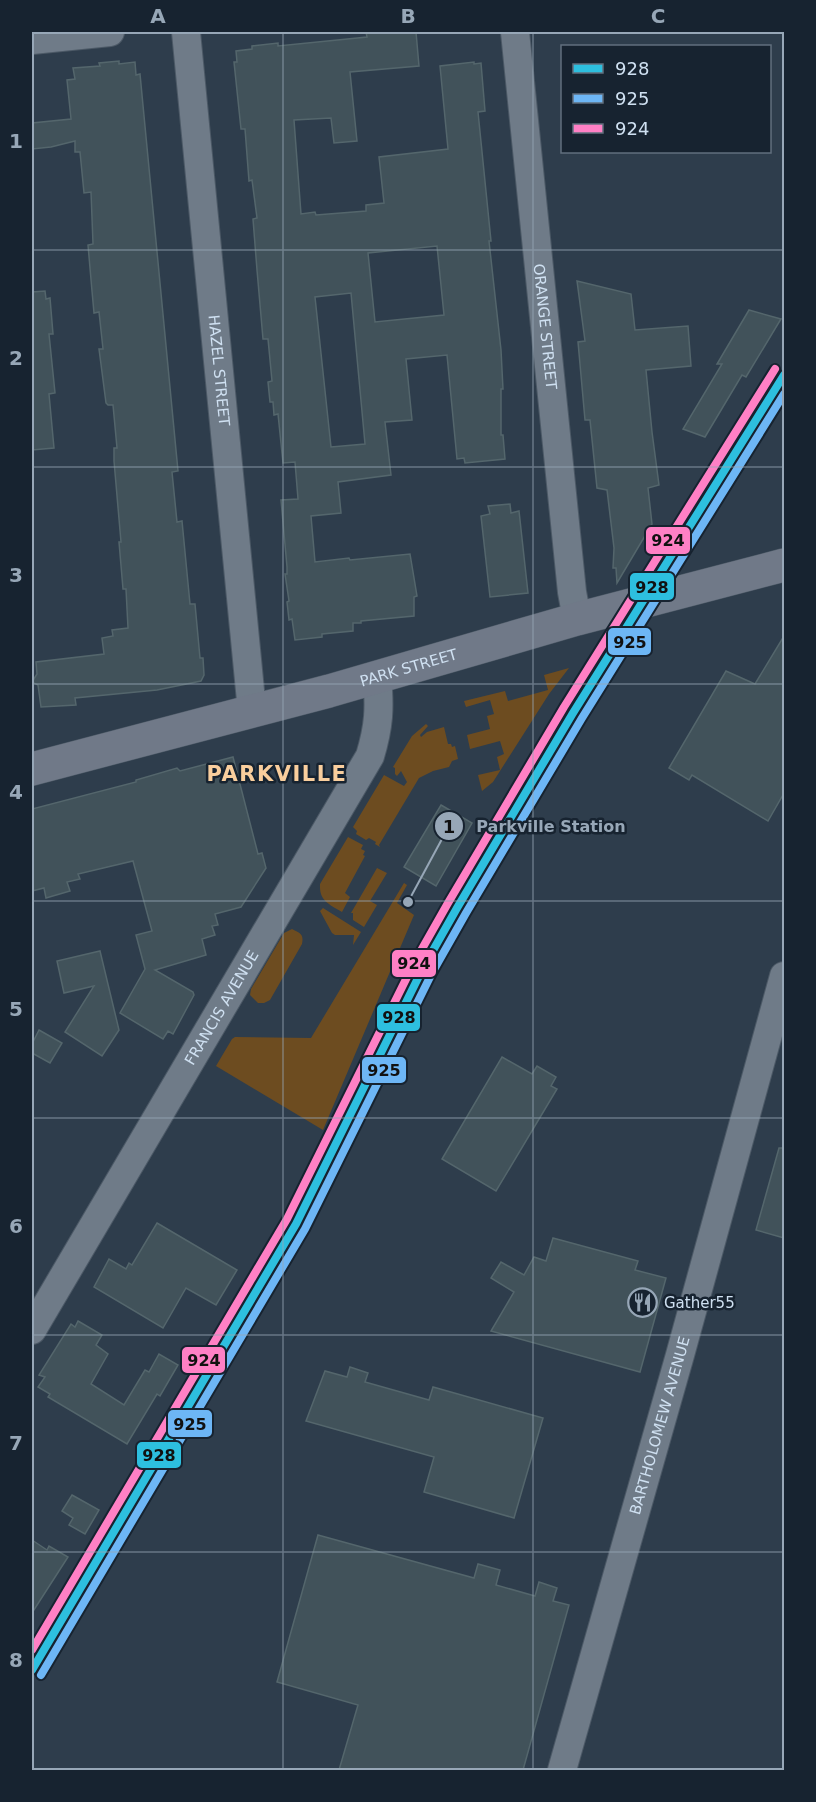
<svg xmlns="http://www.w3.org/2000/svg" width="816" height="1802" font-family="'DejaVu Sans',sans-serif">
<style>
.green{fill:#6d4c20}
.building{fill:#41525a;stroke:#54666c;stroke-width:1.5;fill-rule:evenodd}
.lines{fill:none;stroke-linecap:round;stroke-linejoin:round}
.minor-casing{stroke:#4c5966;stroke-width:30}
.major-casing{stroke:#4c5966;stroke-width:34}
.minor{stroke:#6f7b88;stroke-width:28}
.major{stroke:#707988;stroke-width:33}
.bus-1-casing{stroke:#172330;stroke-width:12}
.bus-2-casing{stroke:#172330;stroke-width:12}
.bus-3-casing{stroke:#172330;stroke-width:12}
.bus-1{stroke:#2dbfdf;stroke-width:8}
.bus-2{stroke:#6db6f5;stroke-width:8}
.bus-3{stroke:#ff80c5;stroke-width:8}
.grid{fill:none;stroke:#97a7b7;stroke-width:1.5;stroke-opacity:0.55}
.labels{text-anchor:middle;stroke-width:5;stroke-linejoin:round;paint-order:stroke}
.street-label{font-size:15px;fill:#cfe0f1;stroke:#172330}
.poi-label{font-size:15px;fill:#cfe0f1;stroke:#172330;text-anchor:start}
.district-label{font-size:21px;font-weight:bold;letter-spacing:1.5px;fill:#f9ce9d;stroke:#172330}
.leader{fill:none;stroke:#97a7b7;stroke-width:2}
.callout-dot{fill:#97a7b7;stroke:#172330;stroke-width:2}
.mark-label{font-size:18px;text-anchor:middle;font-weight:bold;fill:#111}
.callout-label{font-size:16px;text-anchor:middle;font-weight:bold;fill:#97a7b7;stroke:#172330;stroke-width:5;stroke-linejoin:round;paint-order:stroke}
.line-badge{stroke:#172330;stroke-width:2}
.pale-badge-label{font-size:16px;text-anchor:middle;font-weight:bold;fill:#111}
.neatline{fill:none;stroke:#97a7b7;stroke-width:2}
.grid-label{font-size:20px;text-anchor:middle;font-weight:bold;fill:#97a7b7}
</style>
<rect width="100%" height="100%" fill="#2e3d4c"/>
<g class="green">
<polygon points="569,668 549,694 493,782 482,791 478,775 500,770 497,757 504,754 500,741 470,749 467,735 490,729 487,716 494,714 490,700 466,707 464,701 505,691 508,701 548,690 544,675"/>
<polygon points="426,724 428,726 420,735 421,737 427,732 444,727 448,744 451,744 452,747 455,746 458,759 452,761 449,767 433,771 419,778 379,845 380,847 375,844 376,842 369,838 366,840 356,834 357,831 353,827 384,775 404,786 407,782 401,771 397,776 395,774 395,768 393,767 412,736"/>
<path d="M 348,837 L 363,845 L 361,849 L 365,851 L 363,855 L 365,856 L 345,893 L 350,897 L 342,912 C 329,904 319,901 320,884 Z"/>
<polygon points="377,868 387,873 370,901 377,905 364,927 353,920 353,913 351,913"/>
<polygon points="404,883 407,885 397,903 414,915 323,1130 216,1066 232,1039 235,1037 311,1038"/>
<polygon points="323,908 361,932 353,945 354,935 335,935 332,933 320,911"/>
<path d="M 292,929 C 300,933 304,934 302,944 L 270,1000 L 264,1003 L 258,1003 L 250,995 L 251,989 L 284,933 Z"/>
</g>
<g class="building">
<path d="M 366,32 L 416,32 L 419,66 L 350,72 L 357,141 L 334,143 L 331,118 L 294,120 L 301,214 L 315,212 L 316,215 L 366,211 L 366,205 L 384,203 L 379,157 L 448,149 L 440,66 L 474,62 L 474,64 L 481,63 L 485,111 L 478,112 L 491,241 L 489,241 L 501,350 L 503,389 L 501,389 L 501,435 L 503,435 L 505,459 L 465,463 L 464,458 L 457,459 L 447,355 L 406,359 L 412,420 L 385,422 L 391,475 L 338,482 L 341,513 L 311,516 L 315,562 L 349,558 L 350,560 L 410,554 L 417,596 L 414,597 L 414,616 L 361,621 L 361,623 L 353,623 L 353,631 L 322,634 L 322,637 L 295,640 L 292,619 L 289,620 L 287,602 L 289,601 L 285,574 L 287,574 L 287,567 L 281,500 L 298,499 L 295,462 L 283,463 L 278,414 L 274,415 L 273,402 L 270,402 L 268,382 L 272,381 L 268,339 L 263,339 L 257,270 L 253,219 L 257,218 L 252,180 L 249,181 L 245,129 L 241,129 L 234,62 L 237,62 L 236,51 L 252,49 L 252,46 L 278,43 L 278,46 L 367,37 ZM 437,246 L 444,315 L 375,322 L 368,253 ZM 351,293 L 365,444 L 331,447 L 315,297 Z"/>
<polygon points="119,61 119,64 135,62 136,75 140,74 178,471 172,472 177,522 182,521 190,604 195,604 200,658 203,658 204,675 201,681 157,690 75,698 76,705 41,707 38,685 32,682 37,674 36,662 104,654 102,638 113,636 112,630 128,628 126,589 123,589 119,542 121,542 114,461 114,448 117,448 113,405 108,405 106,403 99,349 103,349 99,312 94,313 92,291 88,245 93,244 91,192 84,193 80,152 75,152 75,141 51,147 32,149 32,123 71,119 67,80 75,79 73,68 100,66 99,63"/>
<polygon points="577,281 631,294 635,330 688,326 691,366 646,370 652,432 659,485 648,488 652,524 617,583 616,568 613,568 614,548 607,490 597,488 590,420 585,420 578,342 585,341"/>
<polygon points="45,291 46,299 50,298 53,334 49,334 55,393 49,394 54,448 32,450 32,292"/>
<polygon points="749,310 781,319 746,377 742,375 705,437 683,429 722,364 717,364"/>
<polygon points="510,504 511,513 519,511 528,593 490,597 481,516 490,514 488,506"/>
<polygon points="784,636 784,793 768,821 692,775 689,780 669,768 726,671 755,684"/>
<polygon points="233,757 258,854 262,853 266,868 241,907 215,914 218,925 212,926 215,935 202,939 206,955 155,970 193,992 194,995 173,1034 168,1031 163,1039 120,1013 145,969 136,935 152,931 133,861 78,874 80,879 67,882 70,891 46,898 44,888 32,891 32,809 136,782 136,780 177,768 180,771"/>
<polygon points="441,805 472,823 436,886 404,867"/>
<polygon points="100,951 119,1030 102,1056 65,1032 94,986 64,993 57,961"/>
<polygon points="39,1030 62,1043 50,1063 32,1053 32,1044"/>
<polygon points="502,1057 532,1074 537,1066 556,1077 551,1086 557,1089 496,1191 442,1159"/>
<polygon points="779,1148 784,1148 784,1238 756,1230"/>
<polygon points="157,1223 237,1270 216,1305 186,1288 163,1328 94,1287 109,1259 126,1269 129,1263 132,1265"/>
<polygon points="553,1238 638,1261 635,1270 666,1278 640,1372 491,1331 514,1292 491,1278 501,1262 524,1275 534,1257 546,1261"/>
<polygon points="78,1321 102,1335 96,1345 108,1354 91,1384 124,1405 145,1370 149,1372 159,1354 178,1365 160,1396 157,1394 127,1444 48,1397 50,1394 38,1387 45,1377 39,1375 71,1324 75,1327"/>
<polygon points="350,1367 368,1373 365,1382 429,1400 433,1387 543,1418 514,1518 424,1492 434,1457 306,1421 325,1371 347,1377"/>
<polygon points="72,1495 99,1510 85,1534 69,1525 73,1518 62,1511"/>
<polygon points="318,1535 474,1578 478,1564 500,1570 496,1585 535,1596 539,1582 557,1588 553,1601 569,1605 523,1770 339,1770 358,1705 277,1682"/>
<polygon points="32,1540 47,1550 49,1546 68,1557 32,1613"/>
</g>
<g class="lines">
<defs>
<g id="minor">
<path id="s1" d="M 186,32 L 252,711"/>
<path id="s2" d="M 515,32 L 572,592 L 577,619"/>
<polyline points="32,40 110,32"/>
<path id="s3" d="M 32,1330 L 370,756 C 379,726 380,708 377,677"/>
<path id="s4" d="M 562,1770 L 680,1355 L 784,976"/>
</g>
<g id="major">
<path id="s5" d="M 32,769 L 329,691 L 577,619 L 784,565"/>
</g>
</defs>
<use href="#minor" class="minor-casing"/>
<use href="#major" class="major-casing"/>
<use href="#minor" class="minor"/>
<use href="#major" class="major"/>
<defs>
<polyline id="bus-1" points="32,1670 296,1224 423,968 457,908 573,713 784,375"/>
<polyline id="bus-2" points="41,1675 305,1229 432,973 466,913 582,718 784,394"/>
<polyline id="bus-3" points="32,1650 287,1219 414,963 448,903 564,707 775,369"/>
</defs>
<use href="#bus-1" class="bus-1-casing"/>
<use href="#bus-2" class="bus-2-casing"/>
<use href="#bus-3" class="bus-3-casing"/>
<use href="#bus-1" class="bus-1"/>
<use href="#bus-2" class="bus-2"/>
<use href="#bus-3" class="bus-3"/>
</g>
<path class="grid" d="M 283,32 L 283,1770M 533,32 L 533,1770M 32,250 L 784,250M 32,467 L 784,467M 32,684 L 784,684M 32,901 L 784,901M 32,1118 L 784,1118M 32,1335 L 784,1335M 32,1552 L 784,1552"/>
<defs>
<symbol id="restaurant-ring" viewBox="-11 -11 22 22"><circle r="9.5" fill="#172330" stroke="#97a7b7" stroke-width="1.5"/><path d="M-5-6h1v4h1v-4h1v4h1v-4h1v5L-1.5 .5V6h-2V.5L-5-1ZM5-6V6H3V1.5H1.5Q1.5-4 5-6Z" fill="#97a7b7"/></symbol>
</defs>
<g fill-rule="evenodd">
<use href="#restaurant-ring" x="626" y="1286" width="33" height="33"/>
</g>
<g class="labels">
<g class="street-label">
<text dy="5" stroke="none"><textPath href="#s2" startOffset="296">ORANGE STREET</textPath></text>
<text dy="5" stroke="none"><textPath href="#s1" startOffset="340">HAZEL STREET</textPath></text>
<text dy="5" stroke="none"><textPath href="#s5" startOffset="390">PARK STREET</textPath></text>
<text dy="5" stroke="none"><textPath href="#s3" startOffset="374">FRANCIS AVENUE</textPath></text>
<text dy="5" stroke="none"><textPath href="#s4" startOffset="358">BARTHOLOMEW AVENUE</textPath></text>
</g>
<g class="poi-label">
<text x="664" y="1308">Gather55</text>
</g>
<g class="district-label">
<text x="277" y="781">PARKVILLE</text>
</g>
</g>
<path class="leader" d="M408 902L449 826"/>
<g class="callout-dot">
<circle cx="408" cy="902" r="6"/>
<circle cx="449" cy="826" r="15"/>
</g>
<g class="mark-label">
<text x="449" y="833">1</text>
</g>
<g class="callout-label">
<text x="551" y="832">Parkville Station</text>
</g>
<g class="line-badge">
<rect x="645" y="526" width="46" height="29" rx="6" fill="#ff80c5"/>
<rect x="629" y="572" width="46" height="29" rx="6" fill="#2dbfdf"/>
<rect x="607" y="627" width="45" height="29" rx="6" fill="#6db6f5"/>
<rect x="391" y="949" width="46" height="29" rx="6" fill="#ff80c5"/>
<rect x="376" y="1003" width="45" height="29" rx="6" fill="#2dbfdf"/>
<rect x="361" y="1056" width="46" height="28" rx="6" fill="#6db6f5"/>
<rect x="181" y="1346" width="45" height="28" rx="6" fill="#ff80c5"/>
<rect x="167" y="1409" width="46" height="29" rx="6" fill="#6db6f5"/>
<rect x="136" y="1441" width="46" height="28" rx="6" fill="#2dbfdf"/>
</g>
<g class="pale-badge-label">
<text x="668" y="546">924</text>
<text x="652" y="593">928</text>
<text x="630" y="648">925</text>
<text x="414" y="969">924</text>
<text x="399" y="1023">928</text>
<text x="384" y="1076">925</text>
<text x="204" y="1366">924</text>
<text x="190" y="1430">925</text>
<text x="159" y="1461">928</text>
</g>
<rect width="816" height="1802" fill="none" stroke="#172330" stroke-width="66"/>
<rect x="561" y="45" width="210" height="108" fill="#172330" stroke="#616f7d" stroke-width="1.5"/>
<rect x="573" y="64" width="30" height="9" fill="#2dbfdf" stroke="#616f7d" stroke-width="1.5"/>
<text x="615" y="75" font-size="18" fill="#cfe0f1">928</text>
<rect x="573" y="94" width="30" height="9" fill="#6db6f5" stroke="#616f7d" stroke-width="1.5"/>
<text x="615" y="105" font-size="18" fill="#cfe0f1">925</text>
<rect x="573" y="124" width="30" height="9" fill="#ff80c5" stroke="#616f7d" stroke-width="1.5"/>
<text x="615" y="135" font-size="18" fill="#cfe0f1">924</text>
<rect x="33" y="33" width="750" height="1736" class="neatline"/>
<g class="grid-label">
<text x="158" y="23">A</text>
<text x="408" y="23">B</text>
<text x="658" y="23">C</text>
<text x="16" y="148">1</text>
<text x="16" y="365">2</text>
<text x="16" y="582">3</text>
<text x="16" y="799">4</text>
<text x="16" y="1016">5</text>
<text x="16" y="1233">6</text>
<text x="16" y="1450">7</text>
<text x="16" y="1667">8</text>
</g>
</svg>
